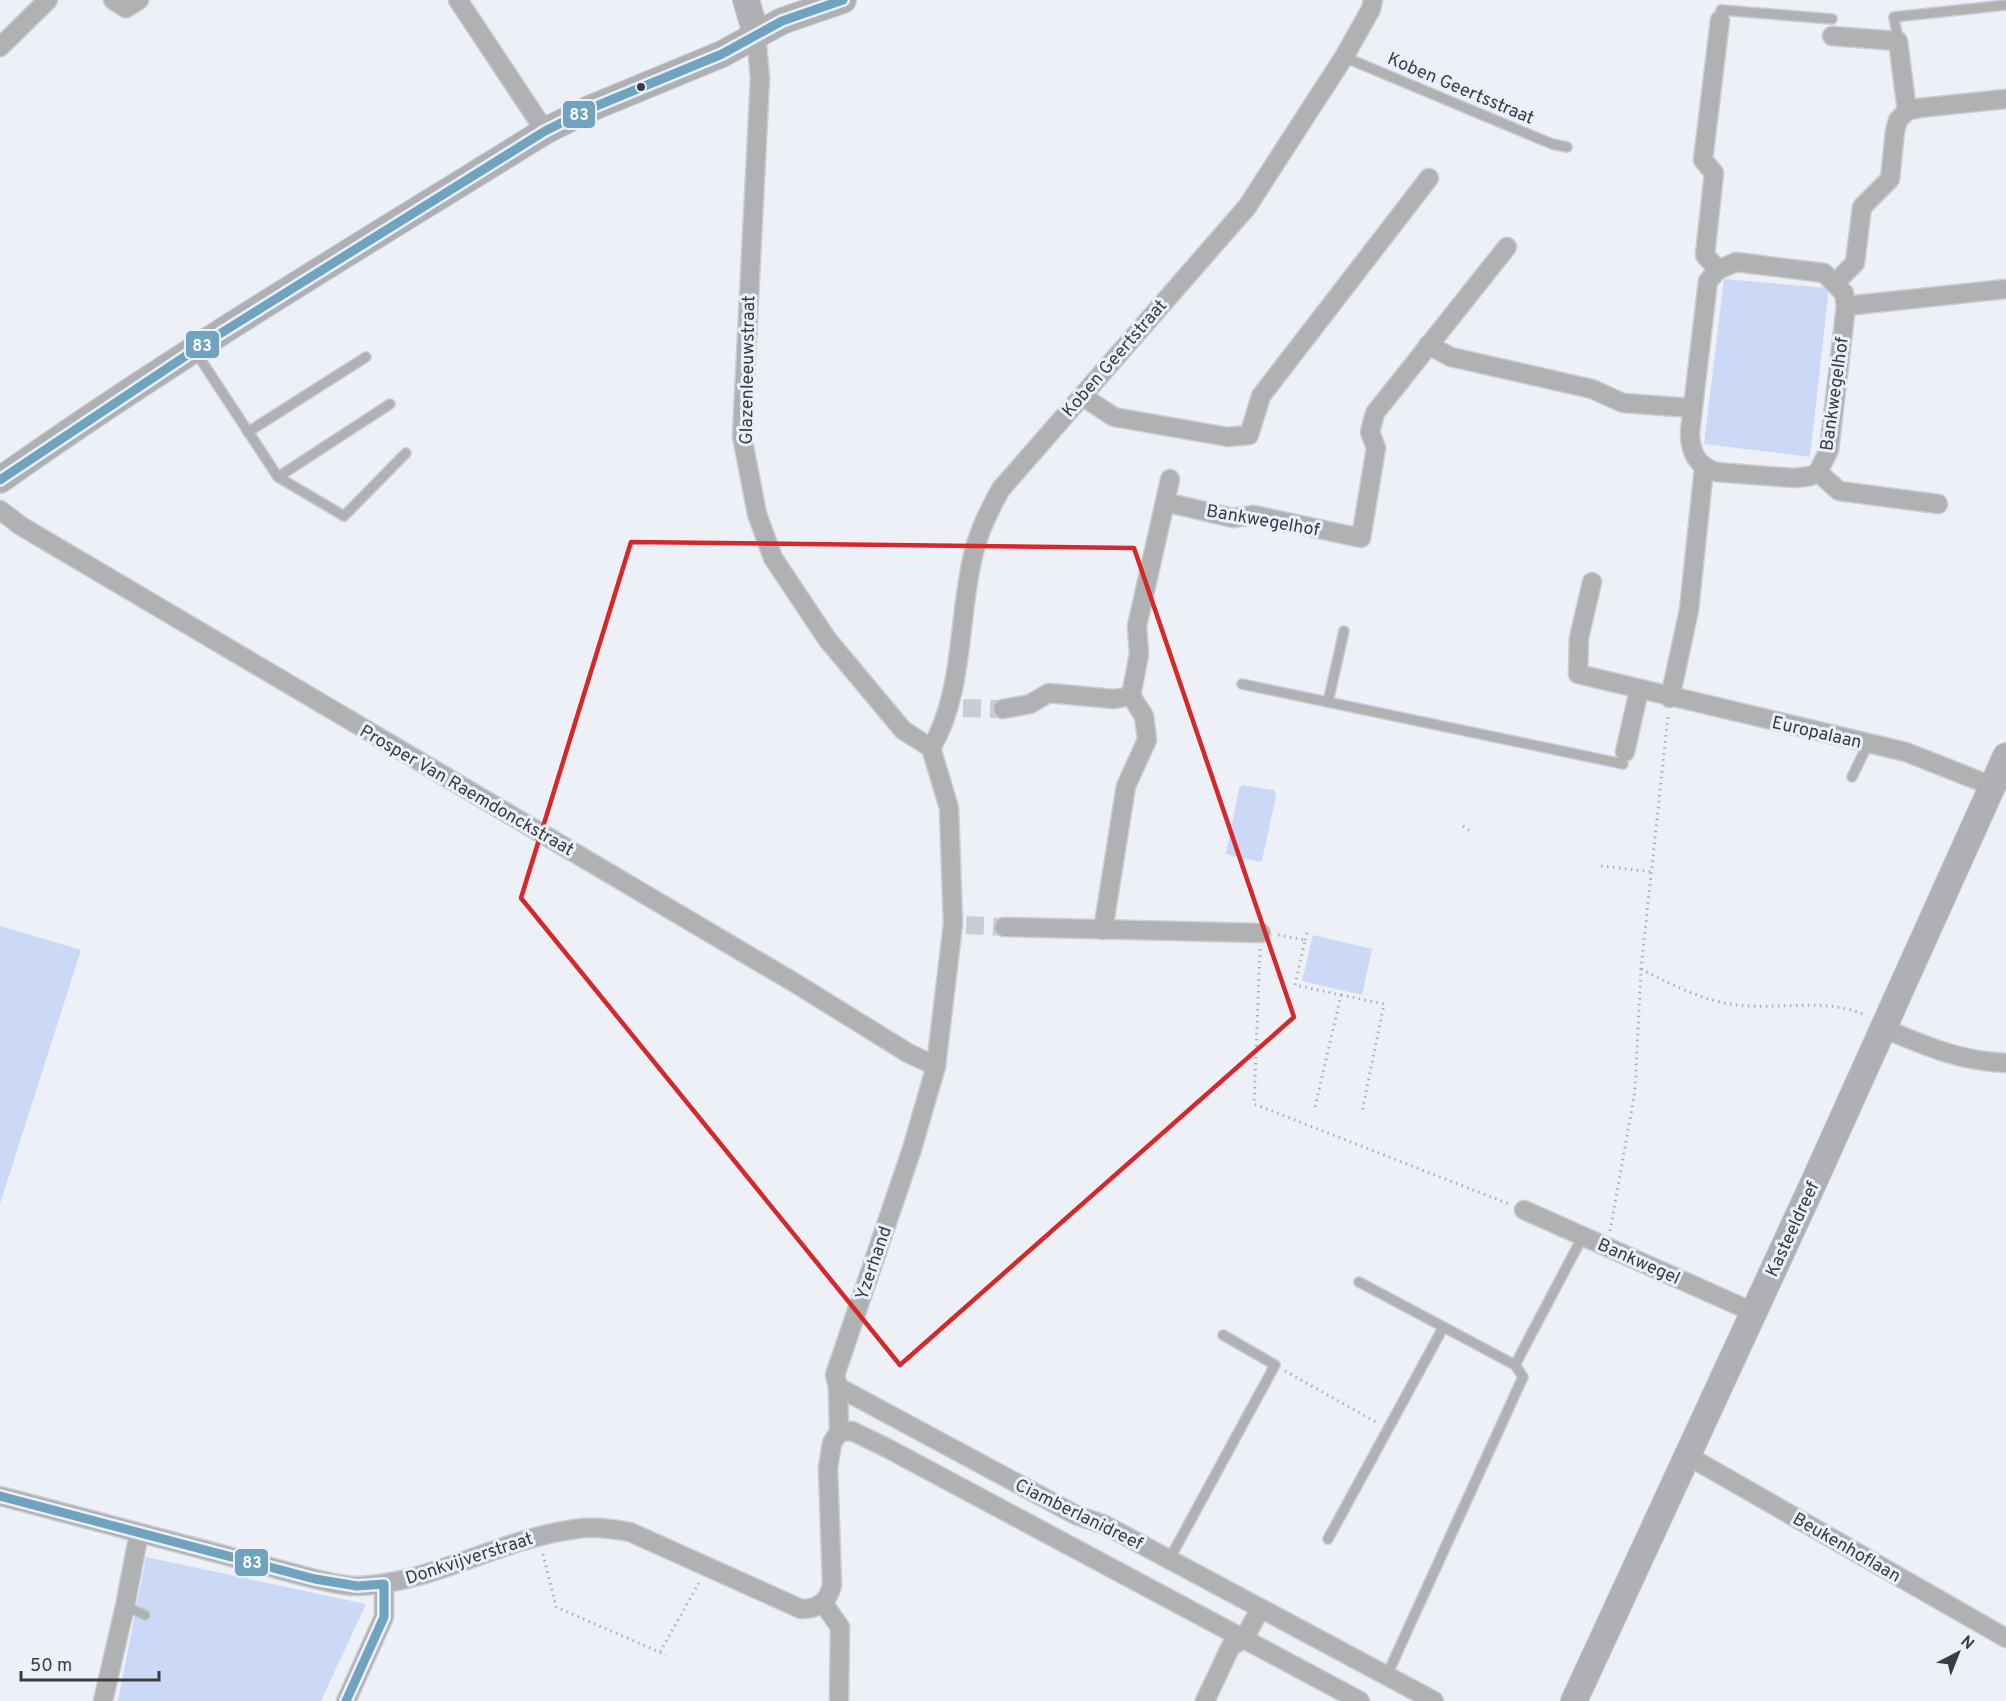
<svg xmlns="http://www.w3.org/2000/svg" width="2006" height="1701" font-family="Overpass,sans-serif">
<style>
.green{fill:#cbd9f6}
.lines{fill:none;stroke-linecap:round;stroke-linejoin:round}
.street-tunnel{stroke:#caccd3;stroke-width:18;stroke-dasharray:18 9;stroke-linecap:butt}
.lane-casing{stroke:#cbcdd2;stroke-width:12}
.street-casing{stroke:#cbcdd2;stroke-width:21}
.secondary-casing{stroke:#cbcdd2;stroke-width:28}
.path{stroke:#adafb2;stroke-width:3;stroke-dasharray:1.5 4.5;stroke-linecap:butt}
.lane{stroke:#afb1b3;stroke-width:9}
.street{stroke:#afb1b3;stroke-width:18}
.secondary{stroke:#aeb0b4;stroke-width:26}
.bus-1-casing{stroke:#eaeffb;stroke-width:14}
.bus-1{stroke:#70a3bd;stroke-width:9}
.marked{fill:none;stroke:#d62828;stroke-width:4.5;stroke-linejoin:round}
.bus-dot{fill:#3a3c41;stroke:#eaeffb;stroke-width:2}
.labels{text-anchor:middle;stroke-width:6;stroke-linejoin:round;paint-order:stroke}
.street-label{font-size:18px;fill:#3a3c41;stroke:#eaeffb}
.line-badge{stroke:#eaeffb;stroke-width:2}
.badge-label{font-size:16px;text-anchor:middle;font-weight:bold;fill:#fff}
</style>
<rect width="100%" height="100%" fill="#eef0f7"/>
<g class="green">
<polygon points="1724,279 1829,288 1810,457 1704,444"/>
<polygon points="1243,785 1274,790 1276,796 1262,861 1259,862 1226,854 1239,788"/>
<polygon points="0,926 81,950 0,1204"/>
<polygon points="1313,935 1372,949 1362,995 1302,981"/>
<polygon points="146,1557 366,1604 321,1701 118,1701"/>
</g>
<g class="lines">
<g class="street-tunnel">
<polyline points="963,708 1003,709"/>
<polyline points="966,925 1004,927"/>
</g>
<defs>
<g id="lane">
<polyline points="1721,10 1832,19"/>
<polyline points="1898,41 1894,17 2006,5"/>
<polyline points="1344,57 1552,144 1567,147"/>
<polyline points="195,351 278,477 344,516 406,453"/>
<polyline points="248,432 366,357"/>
<polyline points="278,477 390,404"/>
<polyline points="1242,684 1623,764"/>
<polyline points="1328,702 1344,631"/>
<polyline points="1852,777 1868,744"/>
<polyline points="1359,1282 1515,1365 1523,1377 1387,1675"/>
<polyline points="1515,1365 1583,1236"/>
<polyline points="1328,1539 1443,1328"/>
<polyline points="1169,1560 1275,1365 1223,1335"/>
<polyline points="125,1606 145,1615"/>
</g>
<g id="street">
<polyline points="113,0 126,8 139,0"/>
<polyline points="458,0 545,131"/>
<polyline points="1832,36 1898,41 1907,111"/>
<polyline points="0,47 48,0"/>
<path d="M 1736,262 L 1824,273 L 1844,293 L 1846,306 L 1829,450 L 1818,472 L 1811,476 L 1794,478 L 1716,472 C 1697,466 1690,452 1690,432 L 1708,281 L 1718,270 Z"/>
<polyline points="1718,270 1705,255 1714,173 1703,160 1720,20"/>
<polyline points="1836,282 1855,263 1862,207 1890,179 1895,131 1898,120 1907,111 1919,108 2006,99"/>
<polyline points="1846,306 2006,289"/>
<polyline points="1428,345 1451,357 1592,389 1623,403 1692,408"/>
<polyline points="1082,396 1114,417 1228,437 1249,435 1261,396 1429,178"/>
<polyline points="1818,472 1839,491 1938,504"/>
<polyline points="1170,479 1165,502 1233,518 1254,515 1361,538 1376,448 1370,432 1375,413 1507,247"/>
<polyline points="0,510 21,526 795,983 908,1053 936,1066"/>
<polyline points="1592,582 1579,638 1578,674 1906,752 1992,786"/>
<polyline points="1670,698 1689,610 1704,468"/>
<polyline points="1003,709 1030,704 1049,693 1114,699 1131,696"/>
<path d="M 931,748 C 964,694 958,617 973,556 C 978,532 989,510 1001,489 L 1247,207 L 1344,57 L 1371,9 L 1373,0"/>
<polyline points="1625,752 1639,690"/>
<polyline points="1004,927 1261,933"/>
<polyline points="1103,930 1126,786 1147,740 1144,716 1131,696 1139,654 1137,626 1165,502"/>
<path d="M 1883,1028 C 1925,1046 1959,1061 2006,1063"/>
<polyline points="1524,1210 1753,1312"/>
<polyline points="838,1387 1076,1515 1105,1525 1434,1701"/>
<polyline points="839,1432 852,1431 887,1448 1360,1701"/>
<polyline points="1688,1456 2006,1638"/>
<path d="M 0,1496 L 315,1579 C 329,1582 345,1587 360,1586 C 436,1582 502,1538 576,1529 C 594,1526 612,1529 630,1532 L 801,1609 C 818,1609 828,1602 832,1585 L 828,1468 L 832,1443 L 839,1432 L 838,1387 L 835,1375 L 912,1149 L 936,1066 L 953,924 L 949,808 L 931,748 L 903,730 L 827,639 L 773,558 L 757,514 L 742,436 L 760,78 L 756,34"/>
<polyline points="823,1603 840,1627 839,1701"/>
<polyline points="103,1701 125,1606 139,1533"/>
<polyline points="346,1701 384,1617 384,1584"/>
<polyline points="1205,1701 1231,1646 1244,1639 1260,1609"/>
</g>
<g id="secondary">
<polyline points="746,0 756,34"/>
<path d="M 0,480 C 176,355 362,245 545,131 L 589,109 L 722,54 L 782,21 L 843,0"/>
<polyline points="1574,1701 1813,1184 2006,756"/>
</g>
</defs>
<use href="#lane" class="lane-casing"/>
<use href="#street" class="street-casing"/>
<use href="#secondary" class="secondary-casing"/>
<g class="path">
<polyline points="1463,826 1469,830"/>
<polyline points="1601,866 1652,872"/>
<polyline points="1278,935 1305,940 1295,985 1341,995 1315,1107"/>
<polyline points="1305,940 1307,933"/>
<polyline points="1260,949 1254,1104 1509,1204"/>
<path d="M 1641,969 C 1676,987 1711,1005 1750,1006 C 1789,1008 1829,999 1865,1015"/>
<polyline points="1341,995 1384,1004 1362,1112"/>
<polyline points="1610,1231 1635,1091 1641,969 1668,716"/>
<polyline points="1285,1371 1376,1422"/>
<polyline points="543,1554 556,1607 666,1655"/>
<polyline points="660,1652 699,1583"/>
</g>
<use href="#lane" class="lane"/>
<use href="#street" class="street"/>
<use href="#secondary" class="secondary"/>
<defs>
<g id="bus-1">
<polyline points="0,480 202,345 545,131 589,109 722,54 782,21 843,0"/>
<polyline points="0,1496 315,1579 357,1586 384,1584 384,1617 346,1701"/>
</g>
</defs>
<use href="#bus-1" class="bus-1-casing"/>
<use href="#bus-1" class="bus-1"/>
</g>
<path class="marked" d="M 631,542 L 1134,548 L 1294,1017 L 900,1365 L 521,898 Z"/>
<circle class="bus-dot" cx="641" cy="87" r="5"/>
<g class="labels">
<g class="street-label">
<text transform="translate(1461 88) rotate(23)" y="6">Koben Geertsstraat</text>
<text transform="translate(1114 358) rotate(-49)" y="6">Koben Geertstraat</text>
<text transform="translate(747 370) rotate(-89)" y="6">Glazenleeuwstraat</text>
<text transform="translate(1834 394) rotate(-82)" y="6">Bankwegelhof</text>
<text transform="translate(1263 520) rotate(10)" y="6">Bankwegelhof</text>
<text transform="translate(1817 732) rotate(13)" y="6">Europalaan</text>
<text transform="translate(467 790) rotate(30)" y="6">Prosper Van Raemdonckstraat</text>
<text transform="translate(1792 1229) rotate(-65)" y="6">Kasteeldreef</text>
<text transform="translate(1639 1261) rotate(24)" y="6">Bankwegel</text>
<text transform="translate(873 1263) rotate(-71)" y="6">Yzerhand</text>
<text transform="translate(1079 1514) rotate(26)" y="6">Ciamberlanidreef</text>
<text transform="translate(1847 1547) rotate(30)" y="6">Beukenhoflaan</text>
<text transform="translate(469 1558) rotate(-18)" y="6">Donkvijverstraat</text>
</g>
</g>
<g class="line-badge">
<rect x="562" y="100" width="34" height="29" rx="6" fill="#70a3bd"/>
<rect x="185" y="330" width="35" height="29" rx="6" fill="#70a3bd"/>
<rect x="234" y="1548" width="35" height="29" rx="6" fill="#70a3bd"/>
</g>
<g class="badge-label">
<text x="579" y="120">83</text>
<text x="202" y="351">83</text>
<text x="252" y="1568">83</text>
</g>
<g transform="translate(1958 1653) rotate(42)" stroke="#eaeffb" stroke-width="4.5" paint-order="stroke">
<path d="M0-4.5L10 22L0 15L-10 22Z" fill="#3a3c41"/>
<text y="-9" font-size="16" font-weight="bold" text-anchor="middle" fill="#3a3c41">N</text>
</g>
<path d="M21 1671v9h138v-9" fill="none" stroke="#3a3c41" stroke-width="3"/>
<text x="30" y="1671" font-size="18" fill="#3a3c41" stroke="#eaeffb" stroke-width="4.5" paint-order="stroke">50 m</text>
</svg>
